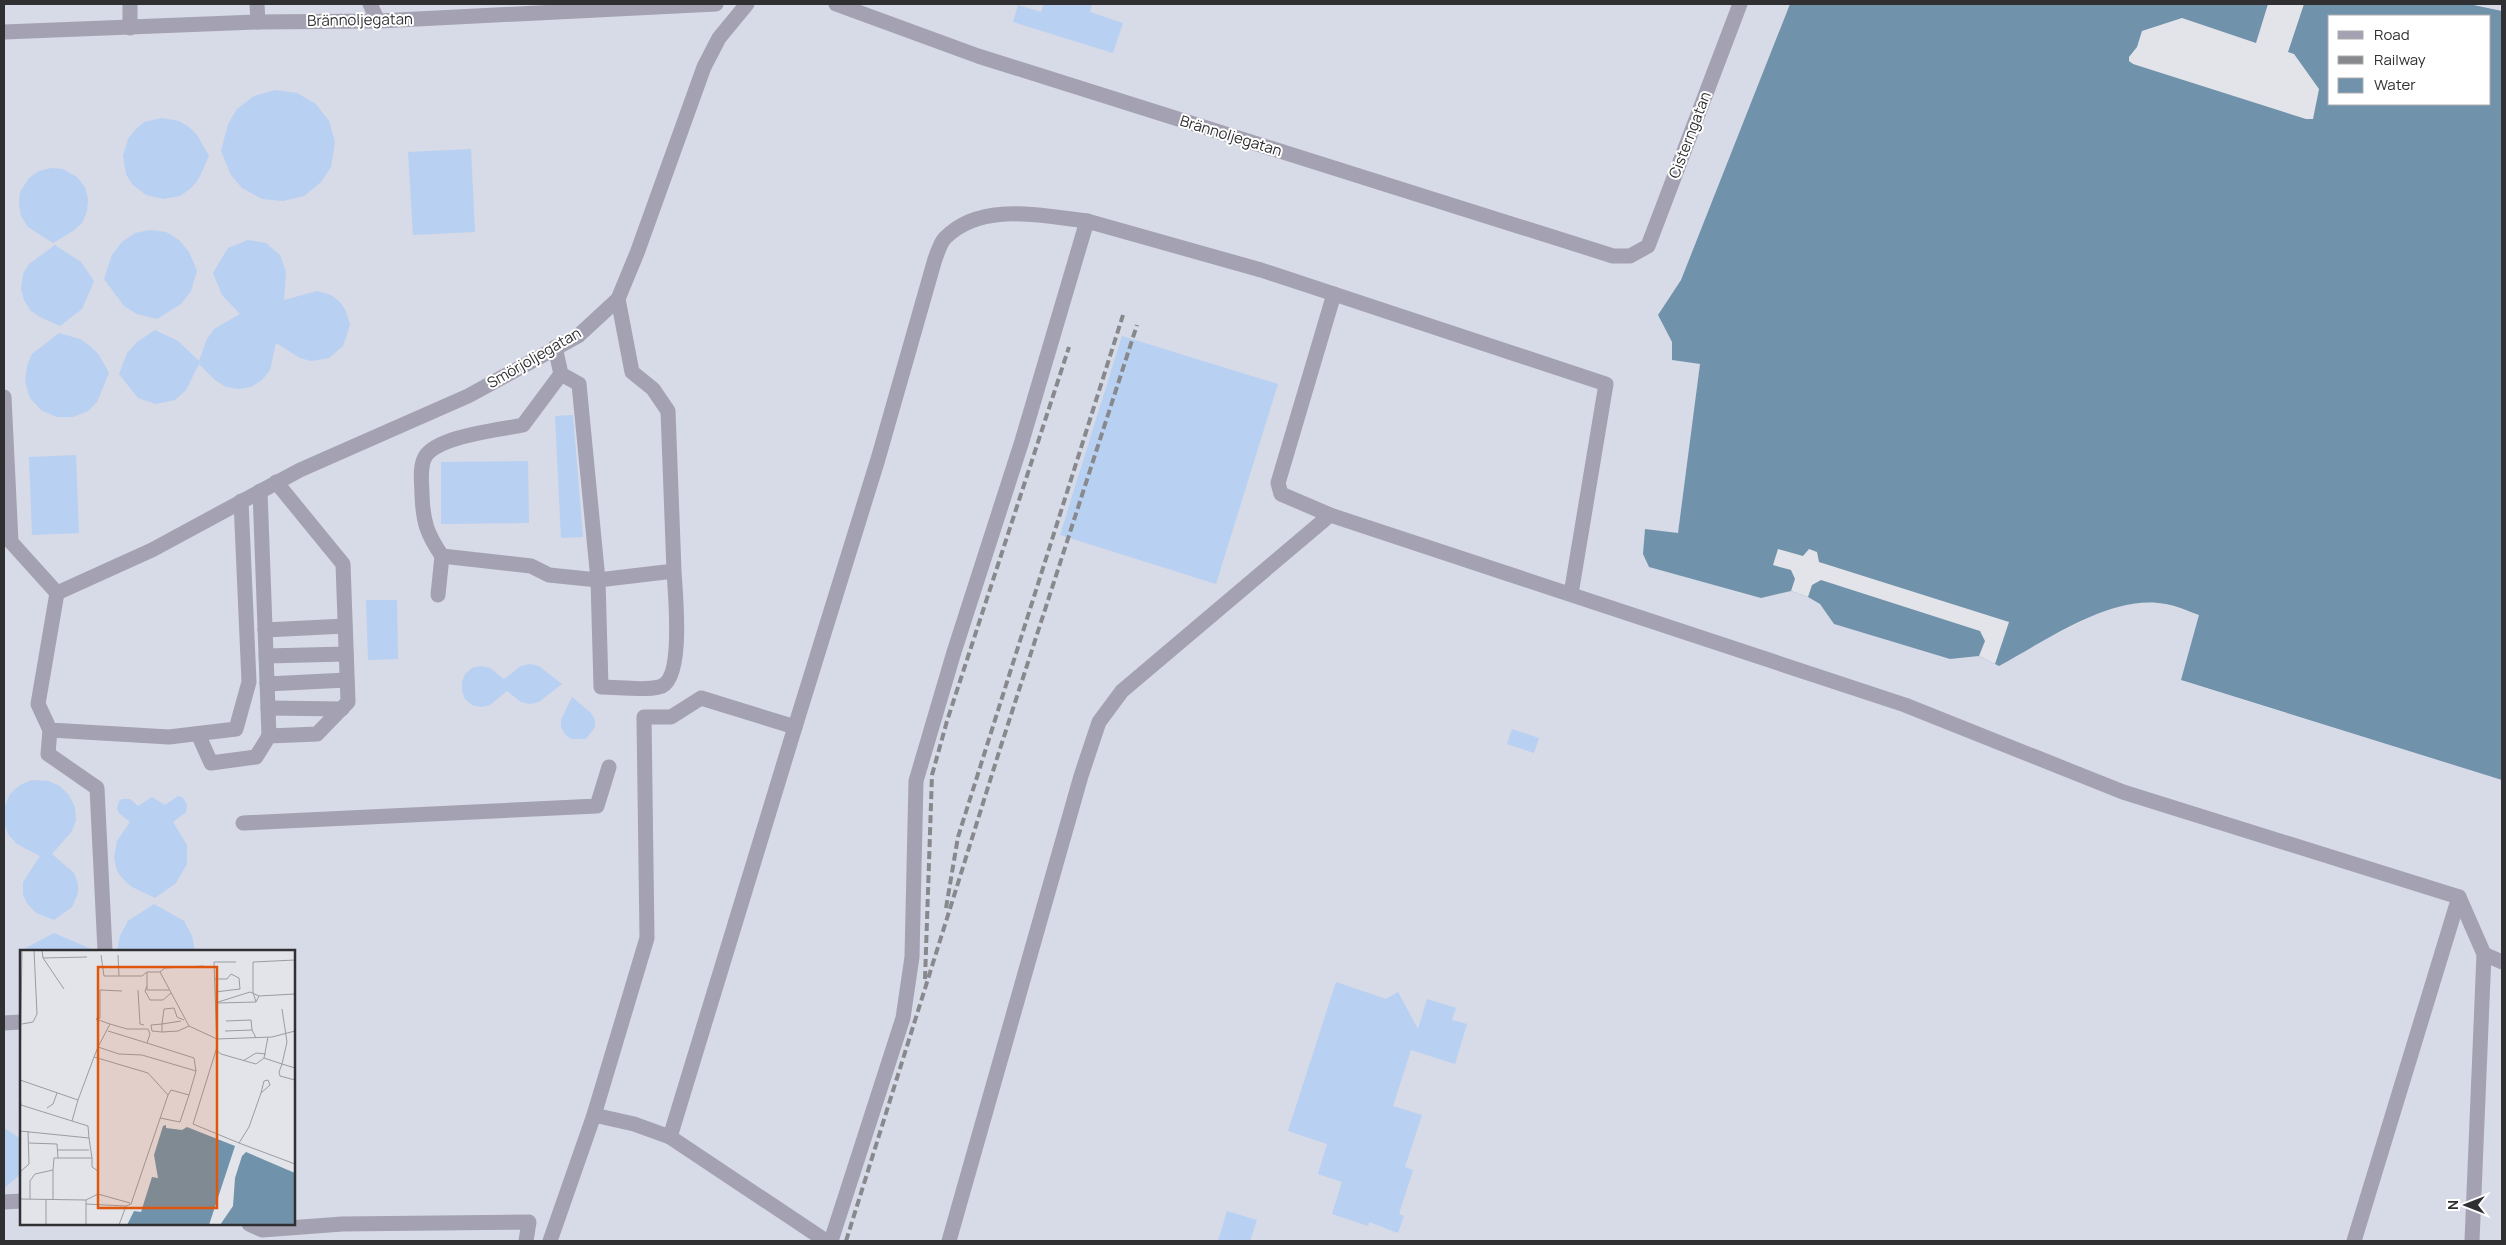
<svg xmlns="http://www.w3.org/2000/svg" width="2506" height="1245" font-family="Manrope,sans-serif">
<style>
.built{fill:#d7dae7;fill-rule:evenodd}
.water{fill:#7093ab;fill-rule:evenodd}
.pier{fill:#e3e4ea}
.building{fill:#b8d0f1}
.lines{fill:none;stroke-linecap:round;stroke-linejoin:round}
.minor{stroke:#a4a1b2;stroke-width:15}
.rail{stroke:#88898d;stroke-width:4;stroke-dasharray:8 4;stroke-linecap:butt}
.labels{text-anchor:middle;stroke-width:4;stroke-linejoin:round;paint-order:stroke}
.street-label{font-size:15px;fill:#303033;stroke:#fff}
.inset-road{fill:none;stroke:#9b9ca1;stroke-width:1}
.view{fill:#df570e;fill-opacity:0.15;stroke:#df570e;stroke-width:2.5}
.inset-edge{fill:none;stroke:#303033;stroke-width:2.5}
</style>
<rect width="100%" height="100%" fill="#e3e4ea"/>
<g class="built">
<path d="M 4,4 L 1790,4 L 1681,280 L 1658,315 L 1672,342 L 1672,360 L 1700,364 L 1678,534 L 1761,598 L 1791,591 L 1808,597 L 1820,604 L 1834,624 L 1950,659 L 1979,656 L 1995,664 L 2097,614 L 2121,605 L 2144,602 L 2166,604 L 2199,615 L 2182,681 L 2502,780 L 2502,1241 L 4,1241 ZM 21,951 L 294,951 L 294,1224 L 21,1224 Z"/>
<polygon points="2469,4 2502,4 2502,11 2478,5"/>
</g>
<path class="water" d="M 1790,4 L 2469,4 L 2502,11 L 2502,780 L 2181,680 L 2199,615 C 2188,611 2177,606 2166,604 C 2112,593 2045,641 1999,666 L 1979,656 L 1950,659 L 1834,624 L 1820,604 L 1808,597 L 1791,591 L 1761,598 L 1649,567 L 1643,554 L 1645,529 L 1678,533 L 1700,364 L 1672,360 L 1672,342 L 1658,315 L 1681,280 ZM 2330,16 L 2490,16 L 2490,104 L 2330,104 Z"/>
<g class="pier">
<polygon points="2268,4 2304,4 2288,52 2294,54 2319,89 2313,119 2306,119 2133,64 2129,61 2129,57 2137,47 2142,31 2182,18 2256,43"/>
<polygon points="1778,549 1803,556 1809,549 1817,552 1819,562 2009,622 1995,664 1979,656 1985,641 1980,631 1821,580 1812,585 1808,597 1791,591 1795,579 1791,570 1773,565"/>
</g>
<g class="building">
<polygon points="1044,4 1092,4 1090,12 1123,23 1113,53 1013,22 1018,5 1041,12"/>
<polygon points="275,90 297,93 316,104 329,121 335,142 331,167 321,182 304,196 283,201 262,199 242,188 231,175 221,151 228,124 237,109 254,96"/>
<polygon points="162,118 179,121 189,127 197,135 209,156 198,180 190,189 180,196 163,199 146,195 132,184 126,174 123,156 128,139 135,130 144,122"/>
<polygon points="471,149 475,232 413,235 408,152"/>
<polygon points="51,168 63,169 77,177 85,187 88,199 87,211 82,223 73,231 53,243 28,227 21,216 19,204 20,192 29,178 39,171"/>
<polygon points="150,230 166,232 179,240 189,252 197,271 191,291 181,304 157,319 137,314 124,306 104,279 112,255 122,242 135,233"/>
<polygon points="248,240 266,243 280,255 286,272 284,300 317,291 331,295 340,302 346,311 350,325 343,346 329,358 311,361 300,358 276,343 270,370 262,380 251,387 239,389 226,387 215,380 199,364 186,390 175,400 156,404 138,398 119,374 127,353 137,342 155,330 178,341 199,361 207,339 214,329 240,314 222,295 213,273 228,248"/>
<polygon points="55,245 81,262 94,281 82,309 60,326 40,317 30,310 24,300 21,289 23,274 29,264"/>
<polygon points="59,333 80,339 90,346 99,355 109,373 97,402 88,411 73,417 57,417 41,410 30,398 25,382 27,366 32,354"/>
<polygon points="1122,336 1278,384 1216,584 1060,535"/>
<polygon points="573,415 583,537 561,538 555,416"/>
<polygon points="76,455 79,533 32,535 29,457"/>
<polygon points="528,461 529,523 441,524 441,462"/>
<polygon points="366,600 397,600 398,659 368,660"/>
<polygon points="530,664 539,666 562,684 539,702 530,704 521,702 507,691 490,705 481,707 472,705 465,699 462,691 462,682 465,674 472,668 481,666 490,668 504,679 521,666"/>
<polygon points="572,697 591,713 595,720 595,727 586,739 571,739 565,734 561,727 561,720"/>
<polygon points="1512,729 1539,738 1534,753 1507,744"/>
<polygon points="32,780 48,781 60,786 69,795 75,807 76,820 72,831 52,854 74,873 78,884 78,893 72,907 54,920 36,913 26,902 23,894 23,882 40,856 17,844 8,834 4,822 5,806 10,794 20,785"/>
<polygon points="152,797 165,805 178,796 182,797 187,804 186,812 173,822 187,845 187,864 176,883 155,898 132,887 124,880 117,871 114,857 117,841 130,822 119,813 117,809 119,801 122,799 130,799 138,806"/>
<polygon points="154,904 184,921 192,936 195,951 117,951 120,936 128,921"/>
<polygon points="54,933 96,951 20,951"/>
<polygon points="1336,982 1386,999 1398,992 1418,1029 1427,999 1456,1008 1452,1020 1467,1024 1455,1064 1411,1050 1393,1106 1422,1115 1405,1167 1413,1170 1399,1214 1404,1216 1398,1233 1369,1222 1368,1226 1332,1214 1342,1182 1318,1174 1327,1144 1288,1131"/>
<polygon points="4,1128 21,1139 21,1174 4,1188"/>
<polygon points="1227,1211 1257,1220 1250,1241 1218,1241"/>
</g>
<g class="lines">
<g class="minor">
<polyline points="130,4 130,28"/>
<polyline points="257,4 258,22"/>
<polyline points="370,4 378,21"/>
<polyline points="836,4 978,56 1613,256 1630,256 1648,246 1740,4"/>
<polyline points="4,32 258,22 378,21 716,4"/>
<polyline points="1334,294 1606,384 1571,594"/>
<path d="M 618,299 L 632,372 L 653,389 L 668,411 L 674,571 L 598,580 L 601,687 C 618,687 644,691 659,687 C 685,682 675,592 674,571"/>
<path d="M 555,347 L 561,374 L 523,425 C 500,430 437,436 425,457 C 419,468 422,483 422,495 C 423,522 427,534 442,556 L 531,566 L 549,575 L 598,580 L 579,384 L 561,374"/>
<polyline points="4,397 11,542 57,593 152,550 300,470 468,396 578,336 618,299 637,253 704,67 719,38 747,4"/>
<polyline points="260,491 269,736"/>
<polyline points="57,593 38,704 50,730 169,737 236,729 249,682 241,501"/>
<polyline points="438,595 442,556"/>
<polyline points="265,630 345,626"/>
<polyline points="266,656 346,654"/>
<polyline points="267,684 347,680"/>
<polyline points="268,708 342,709"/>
<path d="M 795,727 L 878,459 L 935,259 C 938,252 940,243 945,238 C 981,201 1042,216 1087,221"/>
<polyline points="50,730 48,754 97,788 105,951"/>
<polyline points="198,734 211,763 256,757 269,736 317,734 348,702 343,564 276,482"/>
<polyline points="243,823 597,806 609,767"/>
<polyline points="4,1023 21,1022"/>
<polyline points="594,1115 647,938 644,717 671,717 701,698 795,727 670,1137"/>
<polyline points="4,1202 21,1201"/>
<polyline points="249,1224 262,1230 342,1224 529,1222 526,1241"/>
<polyline points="550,1241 594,1115 634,1124 670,1137 826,1241"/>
<polyline points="831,1241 903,1018 912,957 916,781 954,652 1022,441 1087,221 1261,270 1334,294 1278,483 1281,494 1330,515"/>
<polyline points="949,1241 1081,776 1099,722 1122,691 1330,515 1905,705 2123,792 2459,897 2484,954 2502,962"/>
<polyline points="2354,1241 2459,897"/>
<polyline points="2472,1241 2484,954"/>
</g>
<g class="rail">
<polyline points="946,908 958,837 1123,315"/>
<polyline points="925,979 932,775 947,721 1069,347"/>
<polyline points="846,1241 999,752 1137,325"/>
</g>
</g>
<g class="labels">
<g class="street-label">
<text transform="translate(360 20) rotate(-1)" y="5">Brännoljegatan</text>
<text transform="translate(1690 135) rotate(-69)" y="5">Cisterngatan</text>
<text transform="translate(1231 136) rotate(17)" y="5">Brännoljegatan</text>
<text transform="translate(534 358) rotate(-30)" y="5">Smörjoljegatan</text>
</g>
</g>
<g transform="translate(20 950)">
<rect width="275" height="275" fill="#e3e4ea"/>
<path d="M 146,175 L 146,178 L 162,180 L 167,177 L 215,196 L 189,275 L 107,275 L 114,261 L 121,262 L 132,227 L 138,228 L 134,205 L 143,176 ZM 226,202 L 275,223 L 275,275 L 200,275 L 213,256 L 215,228 L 222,206 Z" fill="#7093ab"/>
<path class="inset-road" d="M 22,0 L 23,8 L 67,7M 81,5 L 84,26 L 99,26M 98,5 L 99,26 L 122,26 L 127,22M 23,8 L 44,39M 216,12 L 194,12 L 197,97 L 173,174 L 219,193 L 229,177 L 241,143 L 250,135 L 248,130 L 244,131 L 241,143M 184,16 L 145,18 L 140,22 L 169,76 L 197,89 L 252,87 L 275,81M 140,22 L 127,22 L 127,40 L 149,40M 195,29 L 207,29 L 211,24 L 219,28 L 220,39 L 195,42M 127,36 L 125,41 L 130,50 L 143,50 L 151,43M 118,40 L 120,74 L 124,75M 236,52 L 233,42 L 233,12 L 275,10M 236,52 L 239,46 L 275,44M 195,53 L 230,42 L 239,46M 197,53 L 236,52M 76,69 L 80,68 L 80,40 L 102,41M 76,69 L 90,74 L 78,97M 161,71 L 142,74 L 144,59 L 154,58 L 157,67 L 164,70M 206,71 L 231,70 L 232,80M 2,74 L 13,72 L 17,64 L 14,0M 88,81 L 127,93 L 130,84 L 128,79 L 107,79 L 90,74M 205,81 L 232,80 L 236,88M 142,82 L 132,81 L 131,75 L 142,74 L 142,82 L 158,81 L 169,76M 248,87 L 244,108 L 262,114 L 267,92 L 262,59M 127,93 L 174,108 L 176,121M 196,100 L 201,104 L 236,114 L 244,108M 74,107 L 78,97 L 99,104 L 122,105 L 176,121 L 169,145 L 151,140 L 148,145M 223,111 L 236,103 L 246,104M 275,118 L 262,114 L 259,122 L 260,126 L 275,130M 0,130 L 58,150 L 74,107 L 128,123 L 148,145 L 111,254 L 106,256 L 99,275M 0,130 L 2,0M 0,145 L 1,155 L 68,176 L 69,188 L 0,181M 27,158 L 33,154 L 37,143M 140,168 L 160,172 L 169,145M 52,171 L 58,150M 69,188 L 72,208M 9,193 L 37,194 L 38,208M 219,193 L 275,214M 37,200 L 69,200M 33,220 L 33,250M 0,222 L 9,214 L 8,181M 78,244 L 110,253M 0,249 L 66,250M 10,249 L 10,231 L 15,224 L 33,220 L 34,208 L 72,208 L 72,217 L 78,221 L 78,244 L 66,250 L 66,275M 66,254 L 106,256M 26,275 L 26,250"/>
<path class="view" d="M 78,17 L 197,17 L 197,258 L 78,258 Z"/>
<rect width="275" height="275" class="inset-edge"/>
</g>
<rect width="2506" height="1245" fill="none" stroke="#303033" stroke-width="10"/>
<rect x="2328" y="15" width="162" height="90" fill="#ffffff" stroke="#acacad"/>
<rect x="2338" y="31" width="25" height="8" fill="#a4a1b2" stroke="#acacad"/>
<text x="2374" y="40" font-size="15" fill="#303033">Road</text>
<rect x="2338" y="56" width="25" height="8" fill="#88898d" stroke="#acacad"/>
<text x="2374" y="65" font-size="15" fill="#303033">Railway</text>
<rect x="2338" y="78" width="25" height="15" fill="#7093ab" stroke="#acacad"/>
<text x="2374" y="90" font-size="15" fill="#303033">Water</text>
<g transform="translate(2466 1205) rotate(270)" stroke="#ffffff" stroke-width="4" paint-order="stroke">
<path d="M0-4L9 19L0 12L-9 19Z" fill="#303033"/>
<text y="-8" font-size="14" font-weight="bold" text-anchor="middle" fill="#303033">N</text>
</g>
</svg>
